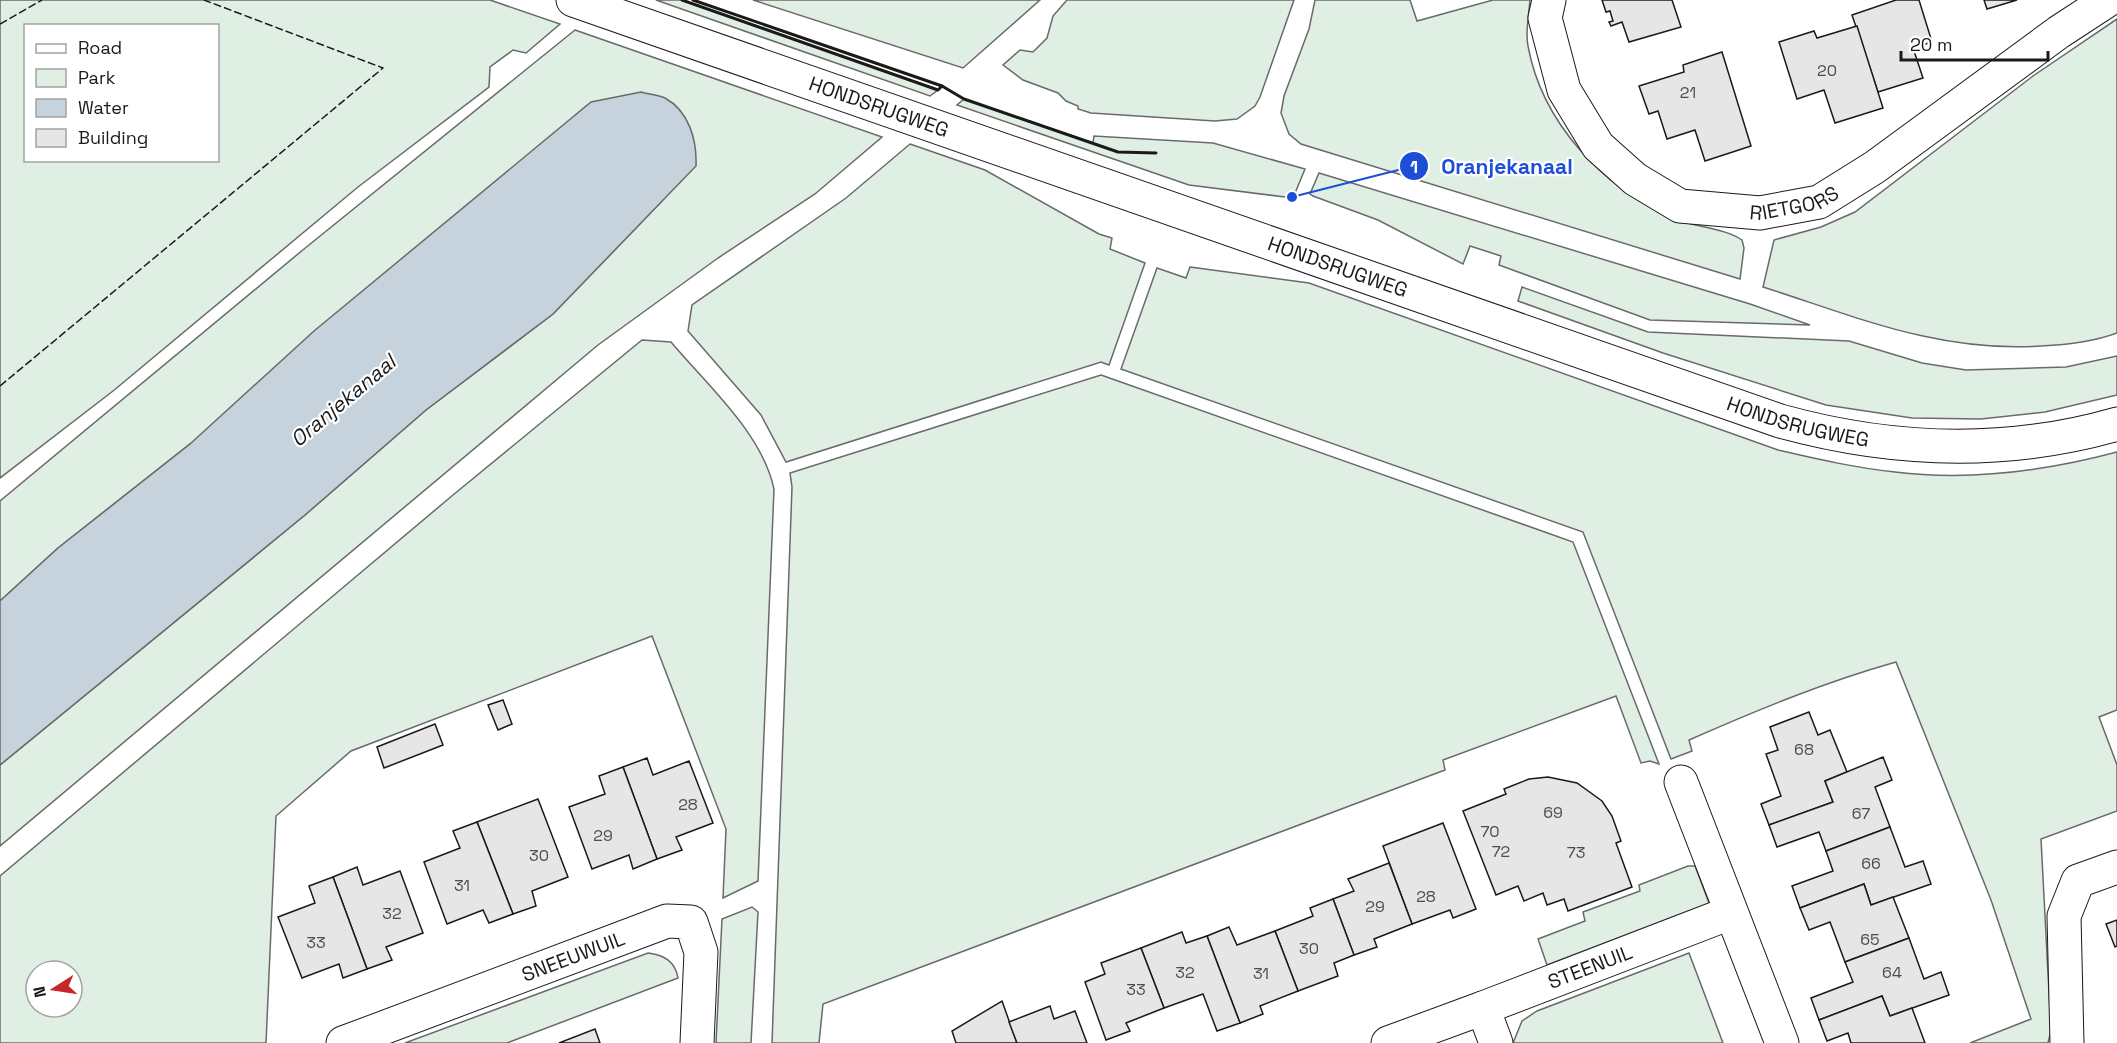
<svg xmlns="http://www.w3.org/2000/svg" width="2117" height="1043" font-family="'Space Grotesk',sans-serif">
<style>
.green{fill:#e0efe3;stroke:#6a6a6a;stroke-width:1.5;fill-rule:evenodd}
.water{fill:#c6d2dc;stroke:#6a6a6a;stroke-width:1.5}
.building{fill:#e6e6e6;stroke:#1a1a1a;stroke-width:1.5}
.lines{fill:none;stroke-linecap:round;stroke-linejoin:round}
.minor-casing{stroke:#1a1a1a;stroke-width:35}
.tertiary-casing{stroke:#1a1a1a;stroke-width:35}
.minor{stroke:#fff;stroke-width:33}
.tertiary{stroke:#fff;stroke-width:33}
.fence{stroke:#1a1a1a;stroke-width:1.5;stroke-dasharray:8 3;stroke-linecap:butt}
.wall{stroke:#1a1a1a;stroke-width:3}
.labels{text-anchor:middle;stroke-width:4.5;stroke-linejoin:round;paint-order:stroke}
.number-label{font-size:16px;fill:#4d4d4d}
.street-label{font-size:20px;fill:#1a1a1a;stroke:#fff}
.water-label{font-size:21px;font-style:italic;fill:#1a1a1a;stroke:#fff}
.leader{fill:none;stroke:#1d4ed8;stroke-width:2}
.callout-dot{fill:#1d4ed8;stroke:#fff;stroke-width:2}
.mark-label{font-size:18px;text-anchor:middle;font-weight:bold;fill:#fff}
.callout-label{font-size:21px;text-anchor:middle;font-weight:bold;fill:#1d4ed8;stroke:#fff;stroke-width:4.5;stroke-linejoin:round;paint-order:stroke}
</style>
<rect width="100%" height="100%" fill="#fff"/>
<g class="green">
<path d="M 0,0 L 490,0 L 560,24 L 526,53 L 513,50 L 490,67 L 489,87 L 358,187 L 113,391 L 0,478 ZM 26,26 L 218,26 L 218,160 L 26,160 Z"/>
<polygon points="656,0 682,0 938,90 930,96"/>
<polygon points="753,0 1040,0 963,68"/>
<polygon points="1067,0 1294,0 1260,97 1255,106 1237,119 1215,121 1091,113 1078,109 1078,106 1066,101 1058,93 1023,80 1003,65 1020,50 1033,52 1047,38 1053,16"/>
<path d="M 1315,0 L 1410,0 L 1417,21 L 1493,0 L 1530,0 C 1529,14 1525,32 1528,46 C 1542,123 1603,187 1672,218 C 1693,227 1725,228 1742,240 L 1744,248 L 1740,279 L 1301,144 L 1289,134 L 1281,113 L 1284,96 L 1309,29 Z"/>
<path d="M 2117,19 L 2117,333 C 2093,342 2066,345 2041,346 C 1940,353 1857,317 1763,287 L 1774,240 L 1821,227 L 1855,212 L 2033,76 Z"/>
<polygon points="575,30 882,137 815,194 718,258 598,345 0,846 0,765 305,515 426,410 553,314 661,202 190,444 58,548 0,601 0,501 304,249"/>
<polygon points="964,99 1093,143 1094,136 1213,143 1305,169 1293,198 1189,185 957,105"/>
<polygon points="910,144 985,170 1099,234 1112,238 1110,249 1145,263 1109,365 1101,362 786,462 761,415 688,331 692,305 846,198"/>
<polygon points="1319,173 1750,304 1810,325 1650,320 1499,265 1501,256 1470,246 1463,264 1378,220 1313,196 1310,194"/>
<path d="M 1190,267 L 1309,283 L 1778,450 C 1817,459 1856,468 1895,472 C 1969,481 2046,471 2117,452 L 2117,710 L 2099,717 L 2117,765 L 2117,811 L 2041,839 L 2051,1031 L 2048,1043 L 1970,1043 L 2031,1019 L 1991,900 L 1896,662 C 1825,682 1757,710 1689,740 L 1692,751 L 1671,759 L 1583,532 L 1121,369 L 1157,268 L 1186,278 Z"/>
<polygon points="1522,287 1648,332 1849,341 1922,363 1966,370 2066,367 2117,356 2117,395 2045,412 1981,419 1912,418 1826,405 1663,353 1518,301"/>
<path d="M 642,340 L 671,342 C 707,385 762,433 774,489 L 758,881 L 723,898 L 726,829 L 652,636 L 351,751 L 276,816 L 266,1043 L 0,1043 L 0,876 L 453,495 ZM 36,971 L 72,971 L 72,1007 L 36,1007 Z"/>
<polygon points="1101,375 1573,542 1659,764 1650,761 1641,763 1616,696 1443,760 1445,770 823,1004 819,1043 772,1043 792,487 790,473"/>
<polygon points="1688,866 1695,866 1709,903 1547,965 1538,939 1585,921 1583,912 1640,891 1639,885"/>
<polygon points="752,907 758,912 751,1043 716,1043 722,919"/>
<path d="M 648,953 C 664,955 675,961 678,978 L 507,1043 L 405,1043 Z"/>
<polygon points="1689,953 1723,1043 1513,1043 1522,1021 1537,1011"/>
</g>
<path class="water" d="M 641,92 C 648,94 658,95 665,98 C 689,111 697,140 696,166 L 553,314 L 426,410 L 305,515 L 0,765 L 0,601 L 58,548 L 190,444 L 314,331 L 591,102 Z"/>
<g class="building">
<polygon points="1602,0 1672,0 1681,27 1629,42 1622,22 1611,26 1609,22 1613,21 1610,11 1606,12"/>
<polygon points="1896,0 1919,0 1932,42 1913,48 1923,78 1878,92 1852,15"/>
<polygon points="1984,0 2017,0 1987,9"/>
<polygon points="1857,26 1883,108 1835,123 1824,90 1797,99 1779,42 1814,31 1817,38"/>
<polygon points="1722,52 1751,146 1705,161 1695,130 1667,139 1658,111 1649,114 1639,86 1684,72 1683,65"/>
<polygon points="503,700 512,724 498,730 488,705"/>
<polygon points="1809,712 1818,735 1830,730 1847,772 1825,781 1833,802 1769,825 1761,804 1781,796 1766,754 1778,750 1770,727"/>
<polygon points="435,724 443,745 384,768 377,747"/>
<polygon points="1883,757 1892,780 1875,787 1890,827 1826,851 1819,832 1777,847 1769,825 1833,802 1825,781"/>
<polygon points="647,758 653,775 689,761 713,823 676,837 682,850 657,859 623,767"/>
<polygon points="623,767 657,859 633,869 629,855 592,869 569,807 605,794 599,776"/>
<polygon points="1548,777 1577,783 1602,801 1612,816 1621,841 1616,843 1632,887 1568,911 1564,899 1547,905 1543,893 1524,901 1518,886 1496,895 1463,811 1506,794 1504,789 1529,779"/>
<polygon points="538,799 568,877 532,891 536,906 513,914 477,822"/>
<polygon points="477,822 513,914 489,923 483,910 447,924 424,862 460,848 453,831"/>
<polygon points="1443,823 1476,909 1453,918 1450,910 1412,924 1383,846"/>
<polygon points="1890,827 1905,867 1923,861 1931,884 1871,905 1864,884 1800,908 1792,886 1833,871 1826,851"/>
<polygon points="1389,863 1412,924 1374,939 1377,947 1354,955 1333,899 1354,891 1348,879"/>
<polygon points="357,867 363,885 400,871 423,933 386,947 392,960 367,969 333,877"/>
<polygon points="333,877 367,969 343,978 339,964 302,978 278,917 315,903 309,886"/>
<polygon points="1864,884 1871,905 1893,897 1909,938 1845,962 1830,922 1809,930 1800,908"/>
<polygon points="1333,899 1354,955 1334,963 1338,976 1298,991 1275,931 1313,916 1310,908"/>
<polygon points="2117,920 2117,946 2115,947 2106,924"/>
<polygon points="1229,927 1237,945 1275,931 1298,991 1260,1006 1263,1014 1240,1023 1207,936"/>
<polygon points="1182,932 1186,943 1207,936 1240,1023 1217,1031 1203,994 1164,1008 1141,948"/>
<polygon points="1909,938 1924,979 1941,972 1949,995 1890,1016 1882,996 1819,1020 1811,998 1853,982 1845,962"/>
<polygon points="1141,948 1164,1008 1126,1023 1130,1031 1106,1040 1085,982 1105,974 1101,963"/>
<polygon points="1882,996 1890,1016 1912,1008 1925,1043 1851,1043 1848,1033 1827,1041 1819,1020"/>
<polygon points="1002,1001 1017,1043 956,1043 952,1031"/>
<polygon points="1050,1006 1054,1019 1075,1011 1087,1043 1017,1043 1009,1022"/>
<polygon points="595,1029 600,1043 559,1043"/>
</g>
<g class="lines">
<defs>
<g id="minor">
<path id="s1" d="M 1549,0 L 1545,18 L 1564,90 L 1598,146 L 1635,179 L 1680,206 L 1760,213 L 1819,202 L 1875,167 L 2059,32 L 2108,0"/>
<polyline points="1681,782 1782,1043"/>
<path id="s2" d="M 343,1043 L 667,921 L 691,922 L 701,952 L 697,1043"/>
<polyline points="1388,1043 1483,1008"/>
<path id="s3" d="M 1496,1043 L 1483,1008 L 1730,913"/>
<polyline points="2067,1043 2064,916 2078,881 2117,867"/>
</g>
<g id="tertiary">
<path id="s4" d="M 573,0 L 1780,421 C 1892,452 2005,456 2117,424"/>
</g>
</defs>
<use href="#minor" class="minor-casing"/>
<use href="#tertiary" class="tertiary-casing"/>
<use href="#minor" class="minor"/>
<use href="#tertiary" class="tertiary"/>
<g class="fence">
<polyline points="0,24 42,0"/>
<polyline points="0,386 383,68 204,0"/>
</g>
<g class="wall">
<polyline points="682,0 938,90 942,86 693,0"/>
<polyline points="942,86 964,99 1118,152 1156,153"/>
</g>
</g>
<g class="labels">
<g class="number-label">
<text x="1827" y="76">20</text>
<text x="1688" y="98">21</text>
<text x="1804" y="755">68</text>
<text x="688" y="810">28</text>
<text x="1553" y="818">69</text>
<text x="1861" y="819">67</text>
<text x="1490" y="837">70</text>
<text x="603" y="841">29</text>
<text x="1501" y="857">72</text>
<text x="1576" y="858">73</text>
<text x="539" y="861">30</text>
<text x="1871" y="869">66</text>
<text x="462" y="891">31</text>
<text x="1426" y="902">28</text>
<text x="1375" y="912">29</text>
<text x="392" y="919">32</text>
<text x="1870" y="945">65</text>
<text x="316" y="948">33</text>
<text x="1309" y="954">30</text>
<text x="1185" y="978">32</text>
<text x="1892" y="978">64</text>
<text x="1261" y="979">31</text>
<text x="1136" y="995">33</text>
</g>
<g class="street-label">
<text dy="7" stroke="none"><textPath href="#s4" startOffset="324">HONDSRUGWEG</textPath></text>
<text dy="7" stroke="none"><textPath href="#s1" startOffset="376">RIETGORS</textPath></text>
<text dy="7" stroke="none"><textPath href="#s4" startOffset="810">HONDSRUGWEG</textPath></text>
<text dy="7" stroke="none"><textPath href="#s4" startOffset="1296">HONDSRUGWEG</textPath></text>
<text dy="7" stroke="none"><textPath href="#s2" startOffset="246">SNEEUWUIL</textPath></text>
<text dy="7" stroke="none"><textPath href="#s3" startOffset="152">STEENUIL</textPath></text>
</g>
<g class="water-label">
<text transform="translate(343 401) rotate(-40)" y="7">Oranjekanaal</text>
</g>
</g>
<path class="leader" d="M1292 197L1414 166"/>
<g class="callout-dot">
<circle cx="1292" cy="197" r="6"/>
<circle cx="1414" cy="166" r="15"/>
</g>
<g class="mark-label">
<text x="1414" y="173">1</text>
</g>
<g class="callout-label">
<text x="1507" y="174">Oranjekanaal</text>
</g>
<rect x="24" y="24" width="195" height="138" fill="#ffffff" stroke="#a3a3a3" stroke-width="1.5"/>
<rect x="36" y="44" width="30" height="9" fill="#ffffff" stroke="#a3a3a3" stroke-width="1.5"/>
<text x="78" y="54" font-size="18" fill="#1a1a1a">Road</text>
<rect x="36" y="69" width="30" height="18" fill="#e0efe3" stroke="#a3a3a3" stroke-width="1.5"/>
<text x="78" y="84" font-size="18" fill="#1a1a1a">Park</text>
<rect x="36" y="99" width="30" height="18" fill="#c6d2dc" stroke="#a3a3a3" stroke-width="1.5"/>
<text x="78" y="114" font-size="18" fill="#1a1a1a">Water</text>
<rect x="36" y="129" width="30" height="18" fill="#e6e6e6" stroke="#a3a3a3" stroke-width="1.5"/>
<text x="78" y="144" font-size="18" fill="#1a1a1a">Building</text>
<g transform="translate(54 989) rotate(258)"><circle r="28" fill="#ffffff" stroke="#a3a3a3" stroke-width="1.5"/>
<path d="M0-4.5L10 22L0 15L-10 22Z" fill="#c62828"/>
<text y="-9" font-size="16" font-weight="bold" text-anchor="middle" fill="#1a1a1a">N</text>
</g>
<path d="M1901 51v9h147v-9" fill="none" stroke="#1a1a1a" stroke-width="3"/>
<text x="1910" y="51" font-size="18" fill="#1a1a1a" stroke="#ffffff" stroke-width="4.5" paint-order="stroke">20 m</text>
</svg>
